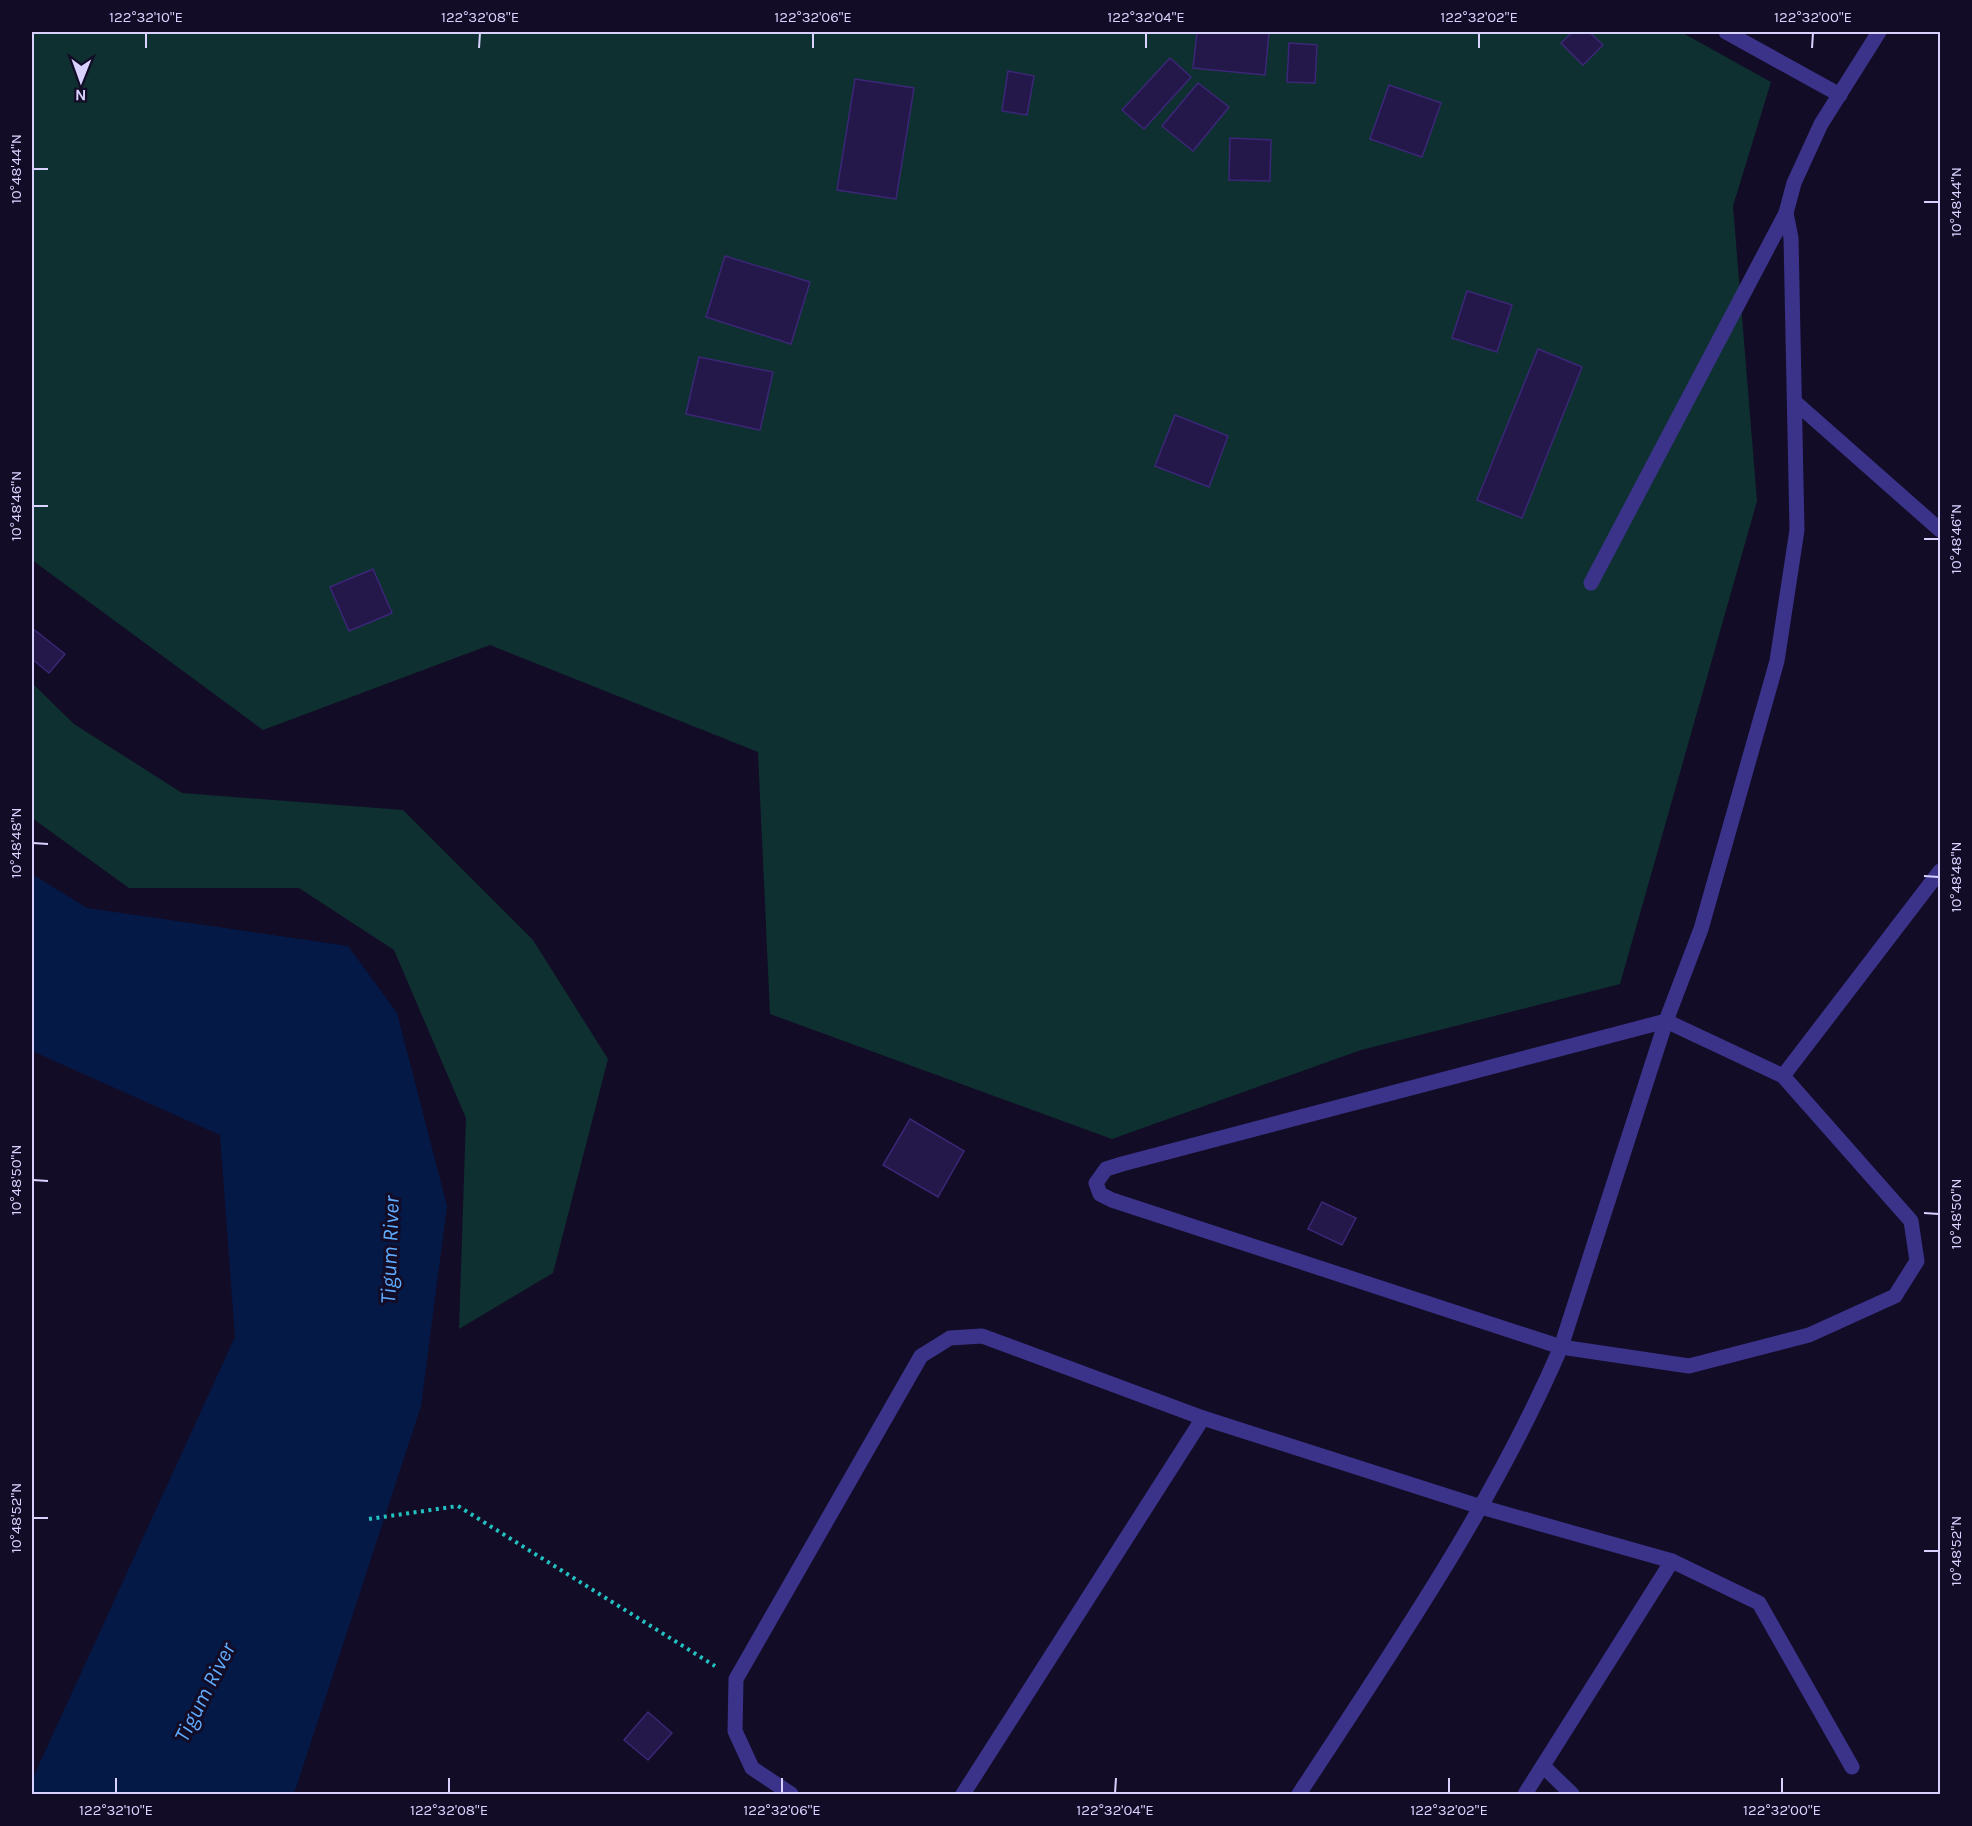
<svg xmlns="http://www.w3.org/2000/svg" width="1972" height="1826" font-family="Karla,sans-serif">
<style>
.green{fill:#0f3031}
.water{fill:#051947}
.building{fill:#241749;stroke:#3b2677;stroke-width:1.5}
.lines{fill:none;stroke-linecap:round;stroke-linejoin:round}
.path{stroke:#23c2c2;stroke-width:4;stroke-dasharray:3 4.5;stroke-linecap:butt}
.minor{stroke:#3b338a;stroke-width:15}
.ticks{fill:none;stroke:#d9d2ff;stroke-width:2}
.labels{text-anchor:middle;stroke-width:6;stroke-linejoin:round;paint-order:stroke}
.water-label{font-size:22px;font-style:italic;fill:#60acff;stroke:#120c26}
.neatline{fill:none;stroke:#d9d2ff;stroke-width:2}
.ticks-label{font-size:15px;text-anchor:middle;fill:#d9d2ff}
</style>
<rect width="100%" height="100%" fill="#120c26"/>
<g class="green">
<polygon points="32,32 1681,32 1771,82 1733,206 1757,501 1620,984 1361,1050 1112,1139 770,1014 758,752 490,645 263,730 32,560"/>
<polygon points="32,683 74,724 182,793 403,810 533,940 608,1059 553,1273 459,1329 466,1118 394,950 299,888 129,888 32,818"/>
</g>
<polygon class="water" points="32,874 87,908 348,946 397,1013 447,1206 421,1406 294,1794 32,1794 32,1780 235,1337 220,1135 32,1051"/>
<g class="building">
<polygon points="1197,32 1269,32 1265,75 1193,68"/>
<polygon points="1573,32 1589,32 1603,45 1583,65 1561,43"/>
<polygon points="1289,43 1317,45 1315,83 1287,82"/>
<polygon points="1170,58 1191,77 1144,129 1122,110"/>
<polygon points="1008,71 1034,76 1027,115 1002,111"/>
<polygon points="855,79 914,88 896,199 837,190"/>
<polygon points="1198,83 1229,107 1193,151 1162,126"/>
<polygon points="1389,85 1441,103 1422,157 1370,139"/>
<polygon points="1230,138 1271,140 1270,181 1229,180"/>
<polygon points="725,256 810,282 791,344 706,317"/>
<polygon points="1467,291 1512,305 1497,352 1452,338"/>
<polygon points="1538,349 1582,367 1522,518 1477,500"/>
<polygon points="699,357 773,372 760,430 686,414"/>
<polygon points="1175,415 1228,436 1209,487 1155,466"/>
<polygon points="373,569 392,613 349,631 330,587"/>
<polygon points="32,628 65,654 49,673 32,659"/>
<polygon points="910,1119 964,1151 938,1197 883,1165"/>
<polygon points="1322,1202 1356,1218 1342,1245 1308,1229"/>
<polygon points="648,1712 672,1733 648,1760 624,1740"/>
</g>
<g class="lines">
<polyline class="path" points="369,1519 458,1506 715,1666"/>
<g class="minor">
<polyline points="1726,32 1840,95"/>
<polyline points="1795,402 1940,530"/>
<polyline points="1591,583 1786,213"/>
<polygon points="1666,1021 1783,1076 1911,1221 1917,1261 1895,1296 1809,1335 1689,1366 1561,1347 1112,1200 1100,1194 1096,1183 1106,1169 1122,1164"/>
<polyline points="1783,1076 1940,871"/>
<polyline points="1543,1766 1572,1794"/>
<polyline points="791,1794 752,1768 735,1731 736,1679 921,1356 950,1338 982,1336 1203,1418 1481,1507 1672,1561 1759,1603 1852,1767"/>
<polyline points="963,1794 1203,1418"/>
<path d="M 1299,1794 C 1393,1650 1492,1507 1561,1347 L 1666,1021 L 1701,929 L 1777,661 L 1797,530 L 1791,238 L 1786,213 L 1794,183 L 1821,124 L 1879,32"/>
<polyline points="1525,1794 1672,1561"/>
</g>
</g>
<path class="ticks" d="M 146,48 L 146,33M 479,48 L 480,33M 813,48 L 813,33M 1146,48 L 1146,33M 1479,48 L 1479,33M 1812,48 L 1813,33M 33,169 L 48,169M 1924,202 L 1939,202M 33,506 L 48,506M 1924,539 L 1939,539M 33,843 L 48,844M 1924,876 L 1939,877M 33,1180 L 48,1181M 1924,1213 L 1939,1214M 33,1518 L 48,1518M 1924,1551 L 1939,1551M 116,1793 L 116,1778M 449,1793 L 449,1778M 782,1793 L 782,1778M 1115,1793 L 1116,1778M 1449,1793 L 1449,1778M 1782,1793 L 1782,1778"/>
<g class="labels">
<g class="water-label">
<text transform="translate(389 1250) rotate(-88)" y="8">Tigum River</text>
<text transform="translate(204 1692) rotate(-63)" y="8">Tigum River</text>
</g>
</g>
<rect width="1972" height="1826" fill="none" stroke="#120c26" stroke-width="66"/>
<g transform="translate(81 81) rotate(181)" stroke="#120c26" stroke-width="4.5" paint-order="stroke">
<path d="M0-4.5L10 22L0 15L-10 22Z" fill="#d9d2ff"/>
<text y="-9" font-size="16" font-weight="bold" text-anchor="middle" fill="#d9d2ff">N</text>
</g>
<rect x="33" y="33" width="1906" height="1760" class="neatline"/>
<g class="ticks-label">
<text x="146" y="22">122°32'10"E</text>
<text x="480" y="22">122°32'08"E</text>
<text x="813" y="22">122°32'06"E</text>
<text x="1146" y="22">122°32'04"E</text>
<text x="1479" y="22">122°32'02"E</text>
<text x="1813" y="22">122°32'00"E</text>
<text transform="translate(16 169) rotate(-90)" y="5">10°48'44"N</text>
<text transform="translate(1956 202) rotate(-90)" y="5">10°48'44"N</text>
<text transform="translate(16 506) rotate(-90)" y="5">10°48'46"N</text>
<text transform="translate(1956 539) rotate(-90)" y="5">10°48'46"N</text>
<text transform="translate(16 843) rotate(-90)" y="5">10°48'48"N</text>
<text transform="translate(1956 877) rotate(-90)" y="5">10°48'48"N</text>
<text transform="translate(16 1180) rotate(-90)" y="5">10°48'50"N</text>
<text transform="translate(1956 1214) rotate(-90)" y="5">10°48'50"N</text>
<text transform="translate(16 1518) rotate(-90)" y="5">10°48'52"N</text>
<text transform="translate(1956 1551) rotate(-90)" y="5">10°48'52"N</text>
<text x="116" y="1815">122°32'10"E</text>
<text x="449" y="1815">122°32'08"E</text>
<text x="782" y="1815">122°32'06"E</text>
<text x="1115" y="1815">122°32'04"E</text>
<text x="1449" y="1815">122°32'02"E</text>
<text x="1782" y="1815">122°32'00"E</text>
</g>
</svg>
